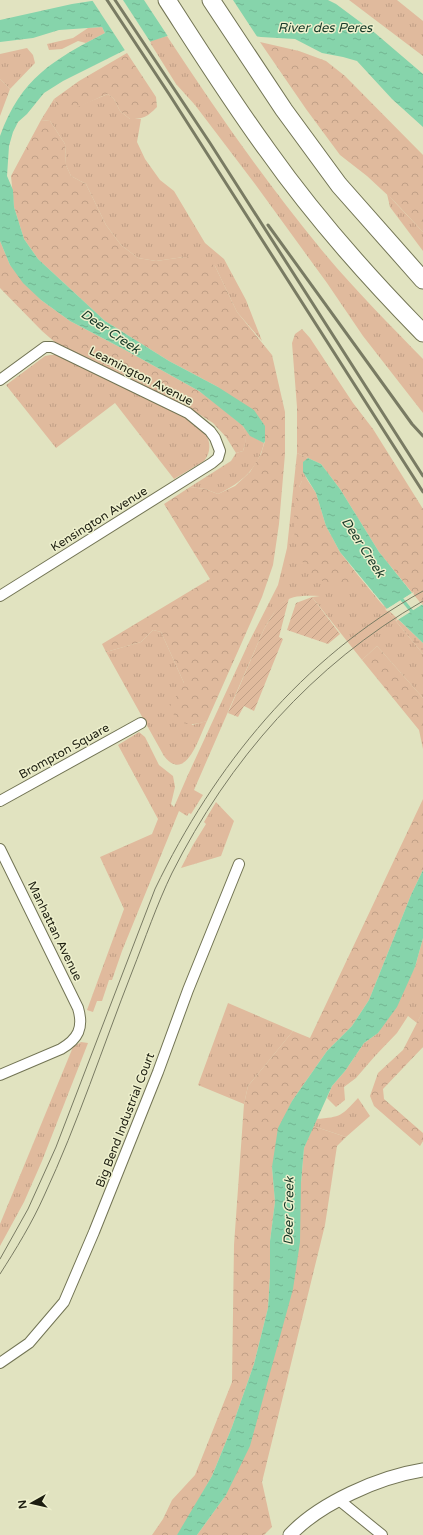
<svg xmlns="http://www.w3.org/2000/svg" width="423" height="1535" font-family="'Varela Round',sans-serif">
<style>
.grass{fill:url(#grass-tufts)}
.forest{fill:url(#forest-crowns)}
.wetland{fill:url(#wetland-marsh)}
.garden{fill:url(#garden-furrows)}
.water{fill:url(#water-ripples)}
.pier{fill:#e1e3c0}
.lines{fill:none;stroke-linecap:round;stroke-linejoin:round}
.stream{stroke:#86d4ab;stroke-width:3.5}
.minor-casing{stroke:#727454;stroke-width:12}
.secondary-casing{stroke:#727454;stroke-width:15}
.motorway-casing{stroke:#727454;stroke-width:19}
.minor{stroke:#fff;stroke-width:10}
.secondary{stroke:#fff;stroke-width:13}
.motorway{stroke:#fff;stroke-width:17}
.tram{stroke:#797b63;stroke-width:1}
.rail{stroke:#797b63;stroke-width:3}
.labels{text-anchor:middle;stroke-width:3;stroke-linejoin:round;paint-order:stroke}
.street-label{font-size:12px;fill:#1c1d10;stroke:#eef0cd}
.water-label{font-size:13px;font-style:italic;fill:#153827;stroke:#eef0cd}
</style>
<defs>
<pattern id="grass-tufts" width="24" height="20" patternUnits="userSpaceOnUse"><rect width="24" height="20" fill="#e0ba9d"/><path d="M3 7l-1-3M5 7V3M7 7l1-3M15 17l-1-3M17 17v-4M19 17l1-3" fill="none" stroke="#c09f86"/></pattern>
<pattern id="forest-crowns" width="20" height="18" patternUnits="userSpaceOnUse"><rect width="20" height="18" fill="#e0ba9d"/><path d="M2 6a3 3 0 1 1 6 0M12 15a3 3 0 1 1 6 0" fill="none" stroke="#c09f86"/></pattern>
<pattern id="wetland-marsh" width="20" height="14" patternUnits="userSpaceOnUse"><rect width="20" height="14" fill="#e0ba9d"/><path d="M1 5h8M5 5V1M11 12h8M15 12V8" fill="none" stroke="#c09f86"/></pattern>
<pattern id="garden-furrows" width="10" height="10" patternUnits="userSpaceOnUse"><rect width="10" height="10" fill="#e0ba9d"/><path d="M-1 1l2-2M0 10L10 0M9 11l2-2" fill="none" stroke="#c09f86"/></pattern>
<pattern id="water-ripples" width="26" height="14" patternUnits="userSpaceOnUse"><rect width="26" height="14" fill="#86d4ab"/><path d="M2 4q2-2 4 0t4 0M15 11q2-2 4 0t4 0" fill="none" stroke="#73b692"/></pattern>
</defs>
<rect width="100%" height="100%" fill="#e1e3c0"/>
<g class="grass">
<polygon points="349,0 397,0 423,21 423,56"/>
<polygon points="102,27 105,33 86,43 78,41 62,49 49,50 47,44 73,38 88,28"/>
<path d="M 167,36 C 215,109 264,180 320,248 C 352,287 388,323 423,359 L 423,413 L 363,336 L 327,283 L 255,184 L 195,105 L 176,84 L 149,41 Z"/>
<polygon points="27,48 33,55 35,63 10,89 0,79 0,54"/>
<polygon points="108,94 114,99 120,111 130,119 141,119 137,142 145,159 160,180 174,191 205,243 224,259 246,300 262,341 237,312 215,266 184,257 156,261 138,258 121,245 106,225 86,184 71,176 66,165 65,144 50,121 41,120 54,99 57,105 81,105"/>
<polygon points="387,194 423,232 423,251 390,207"/>
<path d="M 50,355 L 57,355 C 86,369 116,383 145,397 C 163,406 192,416 205,433 C 211,441 211,453 204,461 L 174,479 L 115,403 L 56,448 L 6,385 L 45,356 Z"/>
<path d="M 243,426 L 251,436 L 264,443 C 258,469 241,483 218,494 L 205,489 L 190,487 L 231,461 L 236,453 L 243,451 C 246,442 246,436 243,426 Z"/>
<path d="M 297,453 L 308,458 C 301,467 303,472 308,481 L 302,481 L 299,487 L 357,586 L 357,574 L 423,654 L 423,698 L 377,646 L 362,660 L 312,597 L 320,596 C 285,594 281,600 264,629 L 194,790 L 203,795 L 191,814 L 189,813 L 187,816 L 179,811 L 122,951 L 112,980 L 109,980 L 102,1001 L 97,1001 L 93,1012 L 87,1010 L 124,909 L 100,857 L 152,834 L 158,819 L 118,745 L 139,732 L 145,737 L 159,765 L 173,776 L 175,787 L 171,804 L 174,807 L 187,777 L 250,640 L 278,585 L 287,548 Z"/>
<path d="M 153,630 L 161,632 L 184,683 L 192,725 L 207,721 C 199,737 186,784 164,756 L 106,652 L 141,642 Z"/>
<polygon points="216,802 234,821 221,856 181,868 193,845 206,824 204,822"/>
<polygon points="423,938 423,1011 417,1023 408,1016 397,1033 375,1056 356,1078 344,1087 345,1100 336,1107 327,1098 332,1086 345,1071 364,1043 378,1033 415,967"/>
<polygon points="228,1003 293,1031 248,1086 244,1104 198,1085"/>
<polygon points="81,1042 88,1043 42,1161 24,1202 0,1246 0,1224 73,1047"/>
<path d="M 358,1098 L 370,1116 L 346,1137 L 313,1126 L 316,1119 C 342,1117 341,1116 358,1098 Z"/>
</g>
<g class="forest">
<polygon points="260,42 299,51 326,61 345,76 423,155 423,232 395,202 367,176 340,155 306,109"/>
<path d="M 127,53 L 156,97 L 157,107 C 147,117 144,119 130,119 L 120,111 L 114,99 L 108,94 C 96,98 77,110 66,109 C 63,108 59,106 57,105 L 54,99 L 79,81 Z"/>
<polygon points="0,79 10,89 0,116"/>
<path d="M 41,120 L 50,121 L 65,144 L 66,165 L 71,176 L 86,184 L 106,225 L 121,245 L 138,258 L 156,261 L 184,257 L 203,258 L 215,266 L 237,312 L 272,355 L 285,412 L 285,454 L 279,524 L 273,565 L 262,597 L 207,721 C 187,727 181,726 169,708 L 184,683 L 161,632 L 153,630 L 141,642 L 106,652 L 102,644 L 210,579 L 164,504 L 190,487 L 205,489 L 218,494 L 235,486 L 250,472 L 261,454 L 265,441 L 218,387 L 169,361 L 105,321 L 38,259 L 24,239 L 14,207 L 11,176 Z"/>
<polygon points="0,241 10,265 41,300 70,321 129,352 199,391 224,410 243,426 246,435 245,444 243,451 236,453 226,437 213,423 188,407 57,344 42,331 0,288"/>
<polygon points="302,329 310,338 353,403 373,429 423,509 423,606 379,552 340,489 321,464 297,453 297,407 292,343 295,334"/>
<path d="M 302,481 L 308,481 L 316,493 L 326,526 L 340,552 L 357,574 L 357,586 C 341,594 322,580 307,573 C 303,563 299,553 296,543 C 292,528 294,494 302,481 Z"/>
<polygon points="377,646 423,698 423,749 419,730 362,660"/>
<polygon points="423,799 423,870 411,895 369,1000 352,1026 327,1051 292,1101 272,1167 275,1202 270,1241 270,1277 268,1308 254,1364 232,1427 212,1476 182,1529 177,1535 152,1535 163,1519 172,1500 195,1475 232,1382 234,1245 244,1104 248,1086 293,1031 310,1038"/>
<polygon points="423,1011 423,1047 383,1089 384,1099 423,1133 423,1141 420,1146 374,1106 370,1096 378,1073 403,1050"/>
<polygon points="313,1126 346,1137 337,1146 325,1225 262,1482 272,1527 264,1535 197,1535 226,1495 301,1183 304,1148"/>
</g>
<polygon class="wetland" points="381,603 423,643 423,654"/>
<g class="garden">
<polygon points="312,597 340,634 328,644 287,630 296,603"/>
<polygon points="289,598 279,637 283,639 254,711 244,706 238,717 228,713 264,629 278,606"/>
</g>
<g class="water">
<path d="M 98,0 L 328,0 L 336,4 L 375,33 L 423,74 L 423,127 L 392,99 L 357,61 L 343,57 L 322,53 L 295,39 L 261,37 L 205,29 L 167,36 L 125,50 L 63,81 L 44,93 L 27,114 L 18,122 L 13,132 L 9,146 L 7,176 L 13,190 L 14,207 L 24,239 L 38,259 L 105,321 L 169,361 L 218,387 L 254,410 L 265,426 L 265,441 L 264,443 L 250,436 L 243,426 L 199,391 L 129,352 L 70,321 L 41,300 L 23,283 L 10,265 L 0,241 L 0,136 C 21,78 53,60 105,33 L 102,27 L 59,30 L 33,38 L 0,42 L 0,20 L 72,4 Z"/>
<polygon points="308,458 321,464 340,489 379,552 412,593 387,609 340,552 326,526 316,493 303,472 303,462"/>
<polygon points="422,604 423,606 423,643 398,619"/>
<polygon points="423,870 423,938 415,967 397,1007 378,1033 364,1043 345,1071 332,1086 304,1148 301,1183 300,1242 293,1289 250,1446 226,1495 197,1535 177,1535 212,1476 232,1427 254,1364 268,1308 270,1277 270,1241 275,1202 272,1167 278,1128 292,1101 327,1051 352,1026 369,1000 411,895"/>
</g>
<g class="pier">
<polygon points="92,0 123,0 151,43 126,52"/>
<polygon points="144,0 233,0 258,38 205,31 169,38"/>
<polygon points="414,592 413,595 388,611 385,610"/>
<polygon points="421,603 423,604 396,621 397,618"/>
</g>
<g class="lines">
<polyline class="stream" points="400,597 414,614"/>
<defs>
<g id="minor">
<polyline points="0,380 45,347 52,347 188,413 210,431 215,438 220,451 218,458 212,463 0,596"/>
<polyline points="0,801 141,723"/>
<path d="M 0,849 L 78,1008 C 84,1028 78,1039 61,1049 L 0,1075"/>
<polyline points="0,1363 29,1343 64,1302 94,1232 158,1072 188,990 239,864"/>
<polyline points="339,1500 382,1535"/>
</g>
<path id="secondary" d="M 290,1535 C 320,1503 379,1477 423,1470"/>
<g id="motorway">
<path d="M 167,0 C 200,51 232,102 268,151 C 314,216 367,276 423,333"/>
<polyline points="211,0 284,110 339,185 423,280"/>
</g>
</defs>
<use href="#minor" class="minor-casing"/>
<use href="#secondary" class="secondary-casing"/>
<use href="#motorway" class="motorway-casing"/>
<use href="#minor" class="minor"/>
<use href="#secondary" class="secondary"/>
<use href="#motorway" class="motorway"/>
<g class="tram">
<path d="M 0,1259 L 28,1209 L 56,1147 L 155,889 C 215,765 301,659 423,591"/>
<path d="M 0,1274 C 16,1249 32,1223 44,1196 C 78,1123 103,1046 132,972 C 145,939 157,904 172,873 C 229,760 312,665 423,601"/>
</g>
<g class="rail">
<polyline points="107,0 169,94 423,492"/>
<polyline points="115,0 210,143 423,476"/>
<polyline points="268,225 412,424 423,436"/>
</g>
</g>
<g class="labels">
<g class="street-label">
<text transform="translate(141 376) rotate(27)" y="4">Leamington Avenue</text>
<text transform="translate(99 519) rotate(-32)" y="4">Kensington Avenue</text>
<text transform="translate(64 751) rotate(-29)" y="4">Brompton Square</text>
<text transform="translate(55 931) rotate(64)" y="4">Manhattan Avenue</text>
<text transform="translate(125 1120) rotate(-69)" y="4">Big Bend Industrial Court</text>
</g>
<g class="water-label">
<text x="325" y="32">River des Peres</text>
<text transform="translate(111 331) rotate(34)" y="5">Deer Creek</text>
<text transform="translate(364 547) rotate(57)" y="5">Deer Creek</text>
<text transform="translate(288 1211) rotate(-89)" y="5">Deer Creek</text>
</g>
</g>
<g transform="translate(32 1503) rotate(262)" stroke="#eef0cd" stroke-width="3" paint-order="stroke">
<path d="M0-3L7 15L0 10L-7 15Z" fill="#1c1d10"/>
<text y="-6" font-size="11" font-weight="bold" text-anchor="middle" fill="#1c1d10">N</text>
</g>
</svg>
